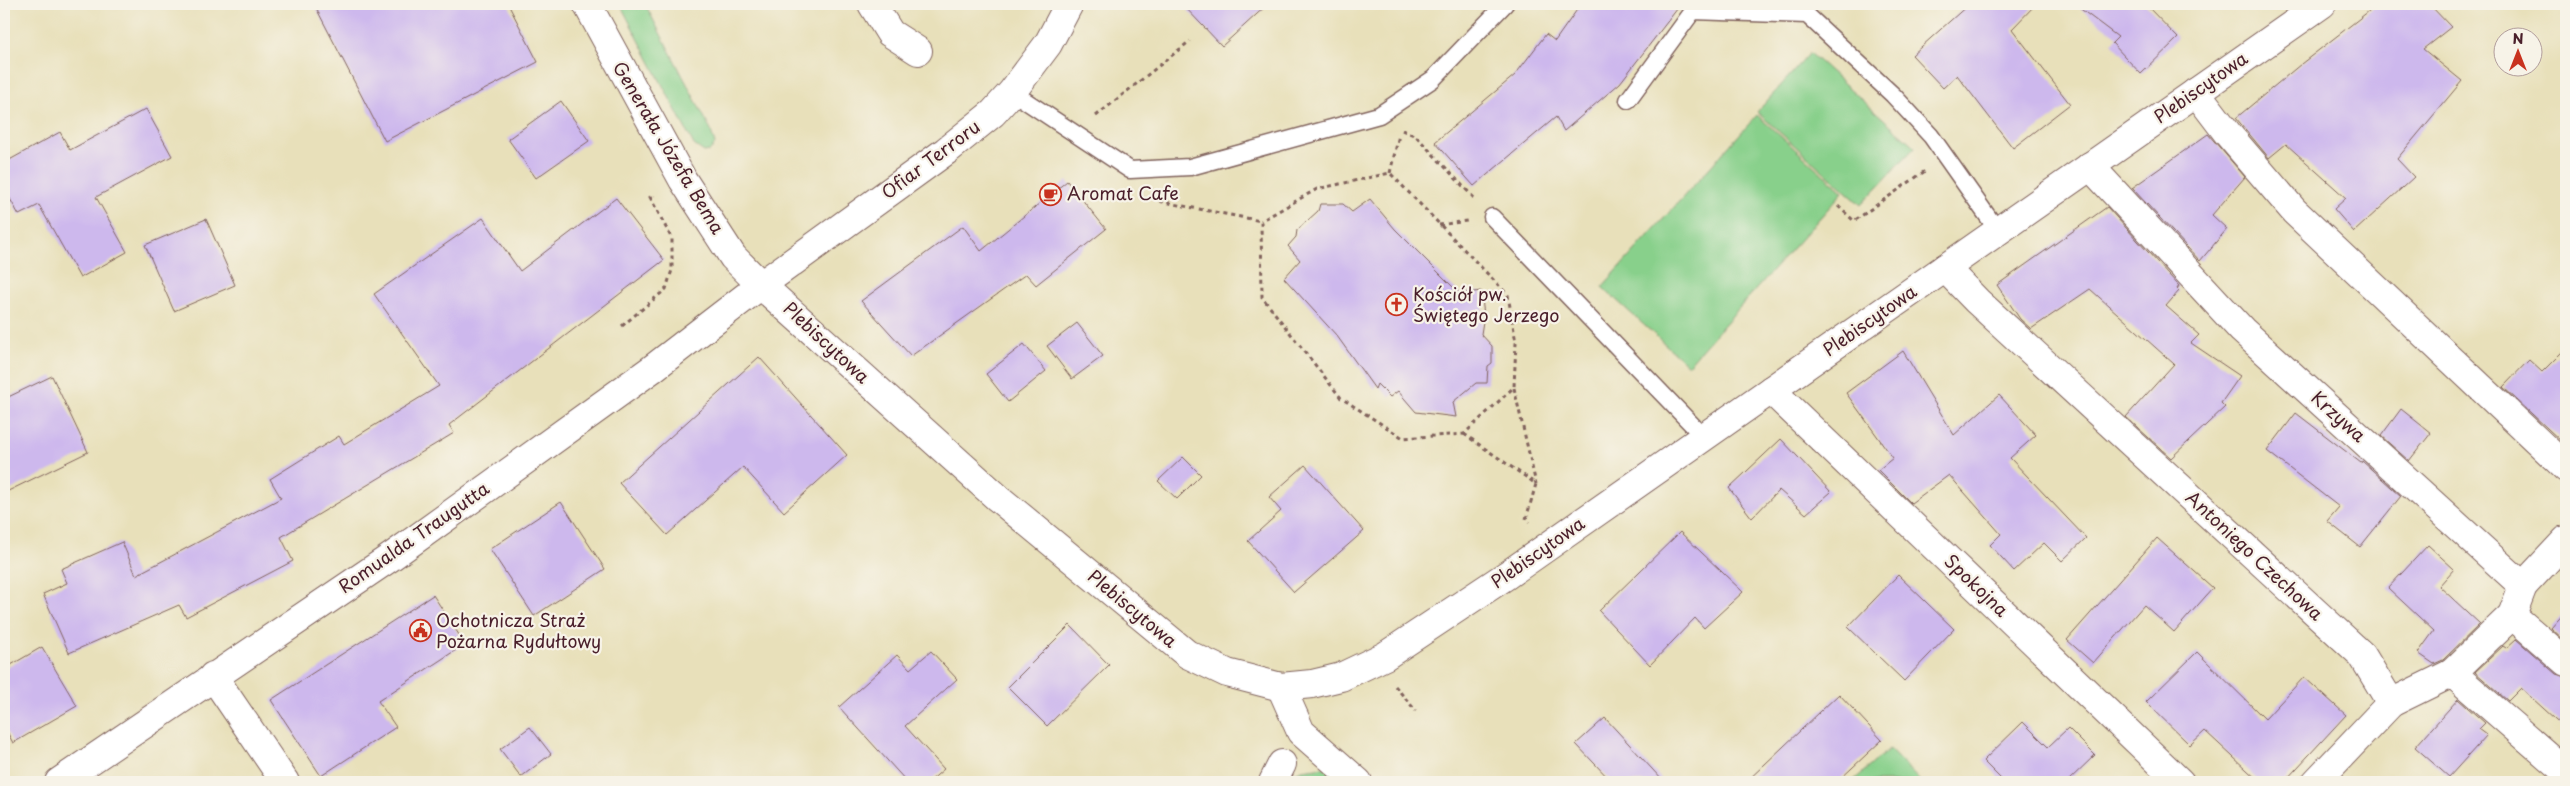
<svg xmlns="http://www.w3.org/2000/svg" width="2570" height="786" font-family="'Playpen Sans',sans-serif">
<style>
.green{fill:#88d08b;stroke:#69785b}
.building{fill:#cdb8ed}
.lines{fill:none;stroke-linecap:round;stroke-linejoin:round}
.lane-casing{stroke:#81635d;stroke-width:19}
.street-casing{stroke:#81635d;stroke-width:30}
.secondary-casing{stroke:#81635d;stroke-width:30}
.path{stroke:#81635d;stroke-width:3;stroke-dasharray:4 4;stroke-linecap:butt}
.lane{stroke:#fff;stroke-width:16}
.street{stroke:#fff;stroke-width:28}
.secondary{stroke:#fff;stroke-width:28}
.labels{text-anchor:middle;stroke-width:4.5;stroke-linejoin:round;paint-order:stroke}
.street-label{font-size:18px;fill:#4a1f2b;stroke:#f7f3e8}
.poi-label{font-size:18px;fill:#4a1f2b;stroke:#f7f3e8;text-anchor:start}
</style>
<rect width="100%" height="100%" fill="#f7f3e8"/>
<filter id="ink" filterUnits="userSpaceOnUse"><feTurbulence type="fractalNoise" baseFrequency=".02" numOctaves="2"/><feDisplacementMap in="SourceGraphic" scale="10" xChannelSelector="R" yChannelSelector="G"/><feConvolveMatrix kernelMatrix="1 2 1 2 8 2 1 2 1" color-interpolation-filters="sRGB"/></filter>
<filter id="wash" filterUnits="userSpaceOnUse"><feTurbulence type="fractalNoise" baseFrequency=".0096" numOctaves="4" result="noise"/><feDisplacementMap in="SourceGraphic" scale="20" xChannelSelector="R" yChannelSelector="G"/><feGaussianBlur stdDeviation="1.12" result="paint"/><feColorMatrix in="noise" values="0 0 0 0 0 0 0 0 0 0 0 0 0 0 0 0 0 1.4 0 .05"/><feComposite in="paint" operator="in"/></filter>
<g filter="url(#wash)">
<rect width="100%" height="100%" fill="#e8e0ba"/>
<g class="green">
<polygon points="620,4 645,4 710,128 715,144 710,151 704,152 694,145"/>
<polygon points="1810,53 1915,147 1861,205 1757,112"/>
<polygon points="1757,115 1843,192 1688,365 1602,287"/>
<polygon points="1889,749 1921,782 1852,782"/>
<polygon points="1324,767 1339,782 1286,782 1290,775 1302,770"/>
</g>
<g id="blocks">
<g class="building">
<polygon points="314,4 508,4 538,62 385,141"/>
<polygon points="1182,4 1268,4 1222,46"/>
<polygon points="1581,4 1681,4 1620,83 1564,131 1556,117 1474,186 1435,142 1515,75 1546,34 1555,41"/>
<polygon points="1969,4 2036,4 2012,29 2070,104 2013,148 1957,75 1943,88 1912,55"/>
<polygon points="2074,4 2145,4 2178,38 2141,74 2112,43 2118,37"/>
<polygon points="2378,4 2429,4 2451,27 2423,49 2462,81 2397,159 2414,177 2354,232 2334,209 2346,198 2286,144 2269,158 2236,118 2301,64"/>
<polygon points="561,101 589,141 536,178 508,139"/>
<polygon points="146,109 172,156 96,197 127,252 80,278 39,205 19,215 4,188 4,163 60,132 70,150"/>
<polygon points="2208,134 2245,177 2212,215 2227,229 2200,261 2132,188"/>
<polygon points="1067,181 1106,229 1036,285 1026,274 911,356 861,301 963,226 981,251"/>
<polygon points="616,198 664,260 449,425 454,433 281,537 293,561 186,617 179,605 69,653 43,594 67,583 61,569 122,542 136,575 281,498 270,479 339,436 344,444 439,386 374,294 483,218 520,271"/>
<polygon points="1370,199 1395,229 1460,294 1481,291 1484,315 1481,334 1492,346 1492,363 1488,366 1487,383 1476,383 1453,402 1456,417 1416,412 1398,391 1390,397 1377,384 1375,389 1337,336 1284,278 1300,260 1288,246 1296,237 1297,230 1318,211 1320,204 1343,204 1352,212"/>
<polygon points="2107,207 2179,286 2177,289 2179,291 2166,306 2199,335 2191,343 2240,376 2221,403 2225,407 2171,458 2126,417 2174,364 2090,289 2031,329 2020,319 1997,285"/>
<polygon points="206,219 235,285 174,311 145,245"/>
<polygon points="1077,323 1103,356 1072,379 1047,346"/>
<polygon points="1024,344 1046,371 1008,402 986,374"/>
<polygon points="2566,348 2566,438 2562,442 2503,387 2529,360 2542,372"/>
<polygon points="1903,351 1954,435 1999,395 2036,435 2010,458 2086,538 2062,561 2044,543 2014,571 1990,545 2001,534 1949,475 1911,503 1878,470 1893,458 1846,393"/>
<polygon points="759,357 847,455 784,512 743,467 667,535 619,483"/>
<polygon points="52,376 88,452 4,493 4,399"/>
<polygon points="2401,409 2431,433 2409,461 2381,436"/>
<polygon points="2296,413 2361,463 2362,461 2401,496 2360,547 2327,521 2339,507 2267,451"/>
<polygon points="1781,439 1831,492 1806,514 1779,490 1752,518 1729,488"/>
<polygon points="1183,457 1201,475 1177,499 1158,481"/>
<polygon points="1305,465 1364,531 1294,592 1248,541 1281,511 1269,497"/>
<polygon points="561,502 605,569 534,616 490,549"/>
<polygon points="1680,532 1743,592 1704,628 1695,618 1650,665 1599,611"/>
<polygon points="2157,538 2213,588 2174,632 2144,605 2093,663 2067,640"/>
<polygon points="2428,545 2454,569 2439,586 2480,624 2443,660 2434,664 2418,653 2434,631 2388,588"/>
<polygon points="1898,575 1954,629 1904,681 1848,627"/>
<polygon points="433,595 465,644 378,701 396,727 321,776 271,700"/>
<polygon points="2566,611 2566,642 2551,628"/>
<polygon points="1070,625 1109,665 1047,726 1008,687"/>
<polygon points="2516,639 2556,674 2566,677 2566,729 2521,688 2508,701 2475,672 2503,646 2506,648"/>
<polygon points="42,647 77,706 13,743 4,726 4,669"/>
<polygon points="931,651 957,679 905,726 944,769 929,782 907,782 839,707 897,655 910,669"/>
<polygon points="2197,652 2265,719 2304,677 2346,715 2284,782 2260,782 2205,731 2190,745 2146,702"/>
<polygon points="1839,694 1882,740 1837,782 1746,782"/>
<polygon points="2458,699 2485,723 2479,729 2487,735 2449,777 2415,747"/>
<polygon points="1605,718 1664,782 1612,782 1576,744"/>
<polygon points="2023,722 2048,747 2068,728 2095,755 2067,782 2004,782 1983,761"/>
<polygon points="530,727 551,754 521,777 500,749"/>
</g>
</g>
</g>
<g filter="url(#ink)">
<use href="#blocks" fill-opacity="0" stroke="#81635d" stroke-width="1"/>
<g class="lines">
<defs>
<g id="lane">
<polyline points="1012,92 1130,170 1190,167 1379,115 1433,79 1505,4"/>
<polyline points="1628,100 1693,11 1807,15 1893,95 1931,136 1998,231"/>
<polyline points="1492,217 1704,437"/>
</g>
<g id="street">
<polyline points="872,4 890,33 918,51"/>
<polyline points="2196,92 2228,134 2294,211 2566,468"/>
<polyline points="2090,166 2242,330 2523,586 2512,615 2566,662"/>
<polyline points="1945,268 1977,301 2362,655 2391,703 2452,673 2566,772"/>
<polyline points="1771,390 2180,782"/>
<polyline points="2523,586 2566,540"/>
<polyline points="2452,673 2512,615"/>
<polyline points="213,676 285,782"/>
<polyline points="1281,687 1301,732 1358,782"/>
<polyline points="1273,782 1282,764"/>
<polyline points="2316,782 2391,703"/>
</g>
<g id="secondary">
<polyline points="587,4 683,180 733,257 761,285 998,498 1187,654 1227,673 1281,687 1312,684 1341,677 1385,656 1507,575 2322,4"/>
<polyline points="59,782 391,557 652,369 761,285 946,151 993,113 1012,92 1048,44 1069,4"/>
</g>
</defs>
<use href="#lane" class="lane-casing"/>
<use href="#street" class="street-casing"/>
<use href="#secondary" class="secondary-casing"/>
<g class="path">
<polyline points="1096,116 1190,41"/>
<polyline points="1402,130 1416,136 1475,199"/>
<polyline points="1390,173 1399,135"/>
<polyline points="1153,197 1158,201 1261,221 1262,297 1341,398 1403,438 1464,434 1514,387 1516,343 1508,295 1390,173 1317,189 1261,221"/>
<polyline points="1838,206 1854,221 1925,171"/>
<polyline points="1439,225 1467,221"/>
<polyline points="622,326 666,289 672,270 672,239 650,197 654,195"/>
<polyline points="1514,388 1536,484"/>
<polyline points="1464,434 1536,484 1526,519 1529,522"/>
<polyline points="1395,686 1416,711"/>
</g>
<use href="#lane" class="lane"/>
<use href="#street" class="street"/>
<use href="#secondary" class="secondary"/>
</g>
</g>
<defs>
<symbol id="cafe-ring" viewBox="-11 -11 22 22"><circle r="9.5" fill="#f7f3e8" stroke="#c8321e" stroke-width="1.5"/><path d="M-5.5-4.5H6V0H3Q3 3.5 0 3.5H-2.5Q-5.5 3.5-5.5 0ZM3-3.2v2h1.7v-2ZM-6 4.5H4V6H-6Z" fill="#c8321e"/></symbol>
<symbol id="church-ring" viewBox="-11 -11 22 22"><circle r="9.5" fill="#f7f3e8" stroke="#c8321e" stroke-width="1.5"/><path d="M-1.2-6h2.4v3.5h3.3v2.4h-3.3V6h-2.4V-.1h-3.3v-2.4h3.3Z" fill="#c8321e"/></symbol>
<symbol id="civic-ring" viewBox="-11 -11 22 22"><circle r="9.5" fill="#f7f3e8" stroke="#c8321e" stroke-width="1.5"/><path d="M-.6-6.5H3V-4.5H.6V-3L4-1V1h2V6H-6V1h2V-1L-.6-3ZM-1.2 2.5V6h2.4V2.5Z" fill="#c8321e"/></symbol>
</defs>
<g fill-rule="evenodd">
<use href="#cafe-ring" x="1038" y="182" width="25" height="25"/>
<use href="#church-ring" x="1384" y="292" width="25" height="25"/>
<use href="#civic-ring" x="408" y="618" width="25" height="25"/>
</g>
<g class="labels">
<g class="street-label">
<text transform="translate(2201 88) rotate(-35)" y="6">Plebiscytowa</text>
<text transform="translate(668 148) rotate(59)" y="6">Generała Józefa Bema</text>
<text transform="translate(931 160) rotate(-37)" y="6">Ofiar Terroru</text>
<text transform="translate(1870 321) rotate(-35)" y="6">Plebiscytowa</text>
<text transform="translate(826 343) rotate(43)" y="6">Plebiscytowa</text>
<text transform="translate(2338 417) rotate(42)" y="6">Krzywa</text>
<text transform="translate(414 538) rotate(-35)" y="6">Romualda Traugutta</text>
<text transform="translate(1538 553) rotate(-35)" y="6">Plebiscytowa</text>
<text transform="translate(2254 556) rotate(43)" y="6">Antoniego Czechowa</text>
<text transform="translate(1976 586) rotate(44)" y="6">Spokojna</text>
<text transform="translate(1132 609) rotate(40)" y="6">Plebiscytowa</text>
</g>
<g class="poi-label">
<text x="1067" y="200">Aromat Cafe</text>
<text x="1413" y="301">Kościół pw.<tspan x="1413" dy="21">Świętego Jerzego</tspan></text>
<text x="436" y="627">Ochotnicza Straż<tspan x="436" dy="21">Pożarna Rydułtowy</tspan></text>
</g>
</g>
<rect width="2570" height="786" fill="none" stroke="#f7f3e8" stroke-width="20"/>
<g transform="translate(2518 52)"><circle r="24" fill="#f7f3e8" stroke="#b29e9c"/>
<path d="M0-4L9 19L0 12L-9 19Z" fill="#c8321e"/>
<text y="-8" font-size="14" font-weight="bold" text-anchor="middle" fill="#4a1f2b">N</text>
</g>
</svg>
